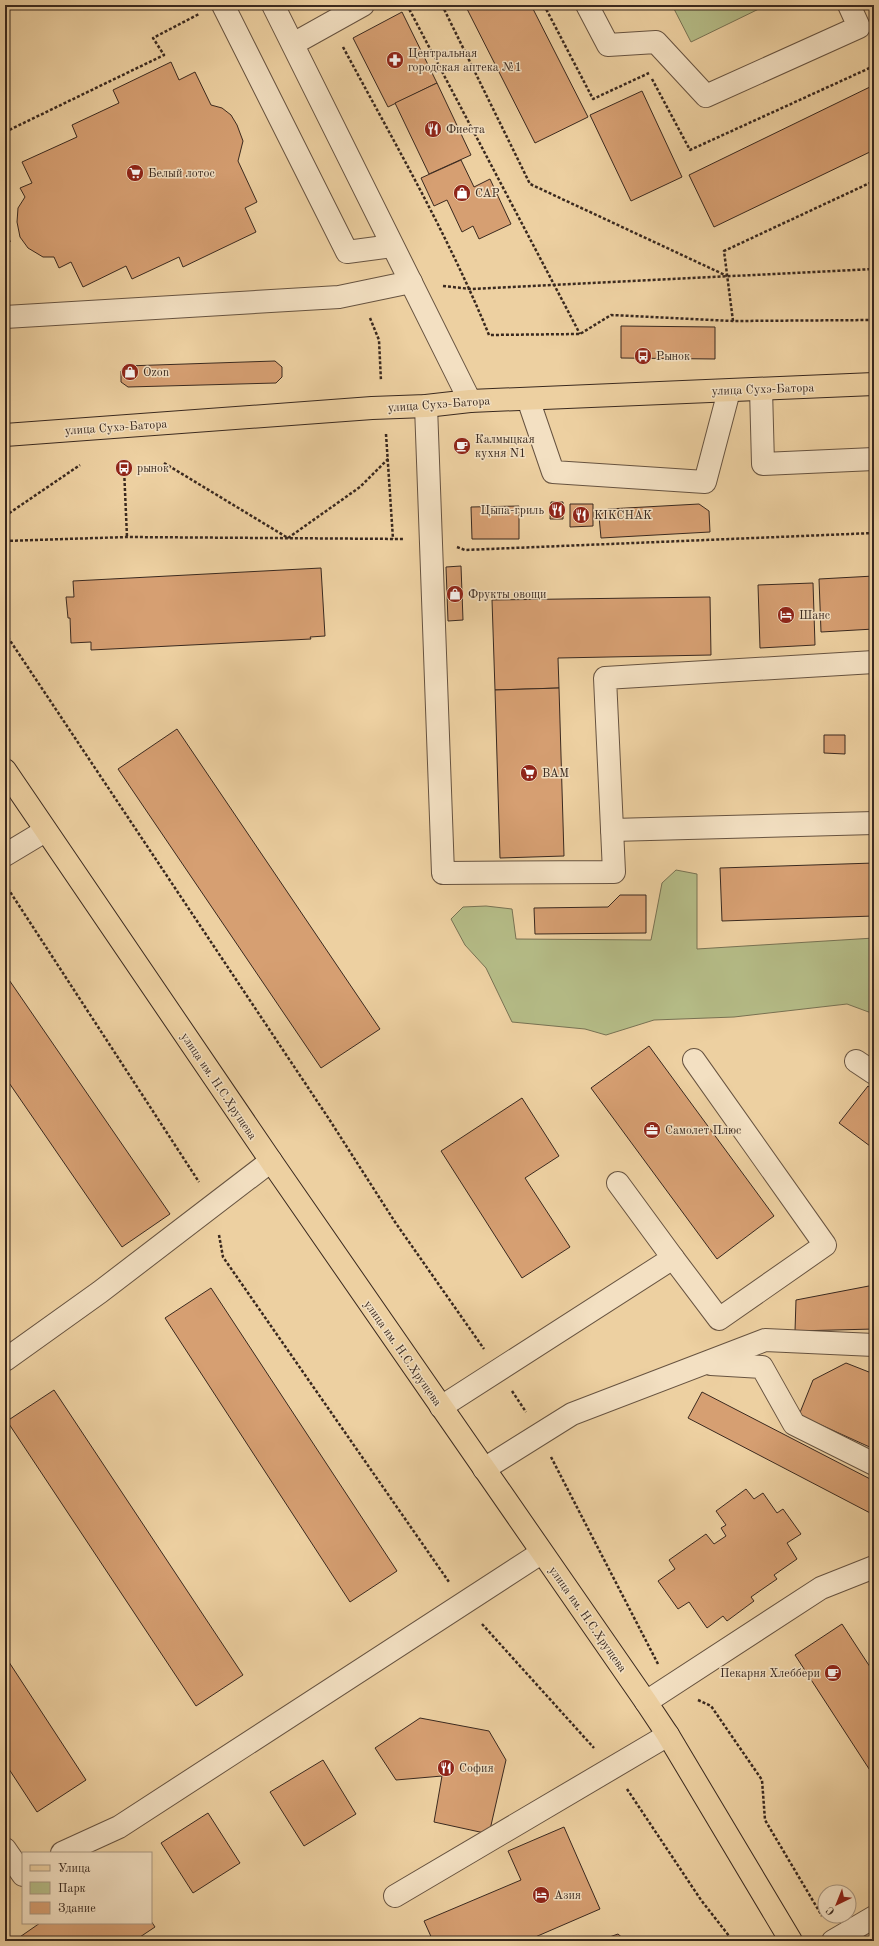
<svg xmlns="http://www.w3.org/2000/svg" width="879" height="1946" font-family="'Old Standard TT',serif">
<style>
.green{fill:#b5bc87;stroke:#787253}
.building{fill:#d69f72;stroke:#3a291f}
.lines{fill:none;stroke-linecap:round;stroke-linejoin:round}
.minor-casing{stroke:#675340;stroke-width:24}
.major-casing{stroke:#3a291f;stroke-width:24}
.path{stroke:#3a291f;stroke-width:2.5;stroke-dasharray:3 2;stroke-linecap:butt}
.minor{stroke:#f3e0c2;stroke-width:22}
.major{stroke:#edd0a1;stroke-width:22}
.labels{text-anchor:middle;stroke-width:3;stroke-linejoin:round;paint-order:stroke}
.poi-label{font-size:12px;fill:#3a291f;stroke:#f3e0c2;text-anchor:start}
.street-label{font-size:12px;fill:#3a291f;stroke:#f3e0c2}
</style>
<rect width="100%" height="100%" fill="#edd0a1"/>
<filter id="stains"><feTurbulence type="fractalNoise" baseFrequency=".005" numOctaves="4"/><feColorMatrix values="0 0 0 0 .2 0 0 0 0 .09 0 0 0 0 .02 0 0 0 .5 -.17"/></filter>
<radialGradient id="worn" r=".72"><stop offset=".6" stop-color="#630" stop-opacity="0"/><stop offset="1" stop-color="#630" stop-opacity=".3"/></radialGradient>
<g class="green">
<polygon points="672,5 767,5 691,42"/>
<polygon points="676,870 697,874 697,949 874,938 874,1014 847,1004 734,1017 654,1020 606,1035 585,1029 512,1022 486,968 465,945 451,919 463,907 486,906 512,909 516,939 651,940 662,883"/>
</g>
<g class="building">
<polygon points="465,5 531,5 588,117 535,143"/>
<polygon points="402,12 437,83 388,107 353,38"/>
<polygon points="171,62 179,80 195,72 211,105 222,108 231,115 237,125 243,141 238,161 257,202 245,208 256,232 183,267 179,257 132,279 126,266 83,287 71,262 59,268 54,257 43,257 28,248 20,237 17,222 18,208 25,197 20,188 32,183 22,162 77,137 72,125 119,103 113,90"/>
<polygon points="437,83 471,155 429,174 395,103"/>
<polygon points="874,85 874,150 714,227 689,175"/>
<polygon points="642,91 682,177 631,201 590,115"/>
<polygon points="461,160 474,187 490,179 511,224 479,239 473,226 462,232 447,200 434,206 421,178"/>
<polygon points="621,326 715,327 715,359 621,358"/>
<polygon points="275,361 282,367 282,377 276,383 128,387 121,382 121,371 126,366"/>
<polygon points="551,502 563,502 563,519 550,519"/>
<polygon points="570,504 593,504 593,526 570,527"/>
<polygon points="699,504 709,511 710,532 601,538 599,516 608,509"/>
<polygon points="519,506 519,539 472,539 471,507"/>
<polygon points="461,566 463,620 448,621 446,567"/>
<polygon points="321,568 325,636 310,637 311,639 91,650 91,642 71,643 70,618 68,618 66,597 74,597 73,581"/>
<polygon points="874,576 874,629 821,632 819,579"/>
<polygon points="813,583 815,645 760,648 758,585"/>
<polygon points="710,597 711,655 558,658 559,688 495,690 492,600"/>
<polygon points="559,688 564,856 500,858 495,690"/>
<polygon points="177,729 380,1029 321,1068 118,769"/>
<polygon points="824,735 845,735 845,754 824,753"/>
<polygon points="874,863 874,916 722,921 720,868"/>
<polygon points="620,895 646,895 646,933 535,934 534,908 608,907"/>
<polygon points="5,974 170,1214 122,1247 5,1077"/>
<polygon points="649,1046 774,1216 717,1259 591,1088"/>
<polygon points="868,1086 874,1091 874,1149 839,1123"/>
<polygon points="522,1098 559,1156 525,1178 570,1247 522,1278 441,1151"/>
<polygon points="874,1285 874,1329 795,1331 796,1300"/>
<polygon points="211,1288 397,1571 350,1602 165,1318"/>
<polygon points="846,1363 874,1374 874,1449 799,1415 813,1380"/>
<polygon points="54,1390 243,1675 196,1706 7,1421"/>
<polygon points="702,1392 874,1481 874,1515 688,1418"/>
<polygon points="746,1489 754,1499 763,1493 777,1513 783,1509 801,1534 787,1543 797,1559 774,1575 777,1579 751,1597 754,1601 727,1621 723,1616 707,1628 689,1602 678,1609 658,1581 675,1569 669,1560 706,1534 714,1544 726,1536 721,1528 726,1525 716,1511"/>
<polygon points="842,1624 874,1673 873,1775 795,1655"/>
<polygon points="5,1656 86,1780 37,1812 5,1763"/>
<polygon points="420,1718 489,1731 506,1760 489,1834 434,1822 442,1776 396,1780 375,1748"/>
<polygon points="323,1760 356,1814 304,1846 270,1792"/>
<polygon points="208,1813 240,1863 193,1893 161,1843"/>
<polygon points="564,1827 600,1909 526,1941 433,1941 424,1921 521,1880 508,1851"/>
<polygon points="151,1921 155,1927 134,1941 14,1941 40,1923 151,1923"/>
<polygon points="618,1934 626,1941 598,1941"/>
</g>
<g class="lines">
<defs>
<g id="minor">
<polyline points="223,5 347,252 392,246"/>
<polyline points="273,5 470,401"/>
<polyline points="587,5 608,45 656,42 706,96 859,27 849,5"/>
<polyline points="293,44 363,5"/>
<polyline points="5,317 339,297 411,282"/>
<polyline points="761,389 763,464 874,459"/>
<polyline points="528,399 553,472 705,482 729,391"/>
<polyline points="426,406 443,873 614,872 605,678 874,662"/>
<polyline points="612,830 874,823"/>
<polyline points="5,855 45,831"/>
<polyline points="856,1061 874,1073"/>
<polyline points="673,1258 719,1319 825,1245 694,1060"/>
<polyline points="5,1360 100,1292 271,1161"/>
<polyline points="711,1364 762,1367 794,1424 874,1464"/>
<polyline points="441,1407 673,1258 618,1183"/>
<polyline points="484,1469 572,1414 765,1340 874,1345"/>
<polyline points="646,1702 821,1588 874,1567"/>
<polyline points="5,1849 23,1875"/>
<polyline points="62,1853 119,1827 541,1553"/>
<polyline points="395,1896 668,1735"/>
<polyline points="833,1941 874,1917"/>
</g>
<g id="major">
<polyline points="5,435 372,408 426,406 470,401 874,384"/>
<polyline points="5,770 271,1161 646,1702 668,1735 791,1941"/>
</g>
</defs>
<use href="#minor" class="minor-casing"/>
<use href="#major" class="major-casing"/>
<g class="path">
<polyline points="407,5 580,334"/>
<polyline points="442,5 530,184 727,276"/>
<polyline points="544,5 593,99 649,73"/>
<path d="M 343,47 C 394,142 448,235 489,335 L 580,334 L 611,315 L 733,321 L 874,320"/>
<polyline points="652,79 690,150 874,66"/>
<polyline points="5,132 164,55 153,38 199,14"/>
<polyline points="5,230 10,243 5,245"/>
<polyline points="443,286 471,289 874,269"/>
<polyline points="370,318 379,340 381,381"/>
<polyline points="733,321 724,251 874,181"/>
<polyline points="386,434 393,539"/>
<polyline points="164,463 288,538 360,487 389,458"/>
<polyline points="124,468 127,537"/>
<polyline points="5,516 80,465"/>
<polyline points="5,541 127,537 404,539"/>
<polyline points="457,547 465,550 874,533"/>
<polyline points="5,633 329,1119 395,1222 484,1349"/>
<polyline points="5,884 199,1182"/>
<polyline points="219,1235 223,1257 449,1582"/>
<polyline points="512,1391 526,1412"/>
<polyline points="551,1457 658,1664"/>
<polyline points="482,1624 594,1748"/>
<polyline points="698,1700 711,1706 762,1780 765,1820 822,1916"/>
<polyline points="627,1789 701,1900 733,1941"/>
</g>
<use href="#minor" class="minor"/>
<use href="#major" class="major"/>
</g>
<defs>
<symbol id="pharmacy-disc" viewBox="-11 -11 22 22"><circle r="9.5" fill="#8f2418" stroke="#f3e0c2"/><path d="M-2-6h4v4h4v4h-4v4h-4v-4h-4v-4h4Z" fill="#fff"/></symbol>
<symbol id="restaurant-disc" viewBox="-11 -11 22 22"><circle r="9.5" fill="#8f2418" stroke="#f3e0c2"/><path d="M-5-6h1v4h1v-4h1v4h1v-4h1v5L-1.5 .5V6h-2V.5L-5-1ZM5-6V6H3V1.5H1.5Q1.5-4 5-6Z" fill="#fff"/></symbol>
<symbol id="supermarket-disc" viewBox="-11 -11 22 22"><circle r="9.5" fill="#8f2418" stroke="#f3e0c2"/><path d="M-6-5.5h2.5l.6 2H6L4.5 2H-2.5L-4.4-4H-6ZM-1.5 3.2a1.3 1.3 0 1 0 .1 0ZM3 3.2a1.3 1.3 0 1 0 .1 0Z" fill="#fff"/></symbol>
<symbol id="shop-disc" viewBox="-11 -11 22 22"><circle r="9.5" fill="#8f2418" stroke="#f3e0c2"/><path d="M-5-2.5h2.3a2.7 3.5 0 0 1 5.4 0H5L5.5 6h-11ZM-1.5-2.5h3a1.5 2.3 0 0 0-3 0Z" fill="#fff"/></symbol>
<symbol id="bus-disc" viewBox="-11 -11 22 22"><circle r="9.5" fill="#8f2418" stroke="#f3e0c2"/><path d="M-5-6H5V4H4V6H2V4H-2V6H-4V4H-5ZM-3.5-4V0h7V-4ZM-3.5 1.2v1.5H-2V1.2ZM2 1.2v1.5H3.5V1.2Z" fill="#fff"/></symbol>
<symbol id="cafe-disc" viewBox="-11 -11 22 22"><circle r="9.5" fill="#8f2418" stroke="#f3e0c2"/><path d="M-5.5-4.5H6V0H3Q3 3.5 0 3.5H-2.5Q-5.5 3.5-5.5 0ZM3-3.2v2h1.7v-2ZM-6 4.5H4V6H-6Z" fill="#fff"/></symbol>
<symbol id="hotel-disc" viewBox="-11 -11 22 22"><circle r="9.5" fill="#8f2418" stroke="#f3e0c2"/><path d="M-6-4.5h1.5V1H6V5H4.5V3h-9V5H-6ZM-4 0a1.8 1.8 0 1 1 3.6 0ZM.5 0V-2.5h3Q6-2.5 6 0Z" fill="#fff"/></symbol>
<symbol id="office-disc" viewBox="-11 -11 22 22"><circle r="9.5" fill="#8f2418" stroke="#f3e0c2"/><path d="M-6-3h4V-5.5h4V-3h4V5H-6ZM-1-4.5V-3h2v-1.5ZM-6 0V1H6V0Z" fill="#fff"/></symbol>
</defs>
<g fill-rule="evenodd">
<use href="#pharmacy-disc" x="385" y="50" width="20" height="20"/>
<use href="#restaurant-disc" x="423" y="119" width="20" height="20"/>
<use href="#supermarket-disc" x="125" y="163" width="20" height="20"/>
<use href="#shop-disc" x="452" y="183" width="20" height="20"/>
<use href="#bus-disc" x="633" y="346" width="20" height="20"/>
<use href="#shop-disc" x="120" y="362" width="20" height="20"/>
<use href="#cafe-disc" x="452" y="436" width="20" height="20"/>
<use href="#bus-disc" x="114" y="458" width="20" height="20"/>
<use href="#restaurant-disc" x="547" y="500" width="20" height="20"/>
<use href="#restaurant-disc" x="571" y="505" width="20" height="20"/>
<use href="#shop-disc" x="445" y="584" width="20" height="20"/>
<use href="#hotel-disc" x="776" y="605" width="20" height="20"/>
<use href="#supermarket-disc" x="519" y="763" width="20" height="20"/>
<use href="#office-disc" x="642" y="1120" width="20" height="20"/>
<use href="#cafe-disc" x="823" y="1663" width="20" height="20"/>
<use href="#restaurant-disc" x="436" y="1758" width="20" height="20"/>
<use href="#hotel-disc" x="531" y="1885" width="20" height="20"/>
</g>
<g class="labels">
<g class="poi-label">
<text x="408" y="57">Центральная<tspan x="408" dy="14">городская аптека №1</tspan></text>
<text x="446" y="133">Фиеста</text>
<text x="148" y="177">Белый лотос</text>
<text x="475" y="197">САР</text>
<text x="656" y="360">Рынок</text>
<text x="143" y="376">Ozon</text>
<text x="475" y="443">Калмыцкая<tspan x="475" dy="14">кухня N1</tspan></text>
<text x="137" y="472">рынок</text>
<text x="544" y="514" text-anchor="end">Цыпа-гриль</text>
<text x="594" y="519">KIKCHAK</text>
<text x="468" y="598">Фрукты овощи</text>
<text x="799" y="619">Шанс</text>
<text x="542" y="777">ВАМ</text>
<text x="665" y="1134">Самолет Плюс</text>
<text x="820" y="1677" text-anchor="end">Пекарня Хлеббери</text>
<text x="459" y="1772">София</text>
<text x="554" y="1899">Азия</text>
</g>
<g class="street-label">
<text transform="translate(763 389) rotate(-2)" y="4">улица Сухэ-Батора</text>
<text transform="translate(439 404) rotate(-4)" y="4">улица Сухэ-Батора</text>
<text transform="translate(116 427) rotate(-4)" y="4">улица Сухэ-Батора</text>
<text transform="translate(219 1086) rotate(56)" y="4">улица им. Н.С.Хрущева</text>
<text transform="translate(403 1353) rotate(55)" y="4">улица им. Н.С.Хрущева</text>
<text transform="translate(588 1619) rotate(55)" y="4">улица им. Н.С.Хрущева</text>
</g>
</g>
<rect width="879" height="1946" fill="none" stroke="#edd0a1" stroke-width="20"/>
<rect x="6" y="6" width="867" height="1934" fill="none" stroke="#3a291f" stroke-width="2"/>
<rect x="10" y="10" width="859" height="1926" fill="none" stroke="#3a291f"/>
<rect x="22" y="1852" width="130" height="72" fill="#f3e0c2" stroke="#a99781"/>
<rect x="30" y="1865" width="20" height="6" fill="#edd0a1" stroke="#a99781"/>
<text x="58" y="1872" font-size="12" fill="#3a291f">Улица</text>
<rect x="30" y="1882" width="20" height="12" fill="#b5bc87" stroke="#a99781"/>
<text x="58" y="1892" font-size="12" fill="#3a291f">Парк</text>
<rect x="30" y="1902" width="20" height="12" fill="#d69f72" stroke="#a99781"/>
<text x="58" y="1912" font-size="12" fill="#3a291f">Здание</text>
<g transform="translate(837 1904) rotate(223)"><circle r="19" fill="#f3e0c2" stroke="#a99781"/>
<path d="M0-3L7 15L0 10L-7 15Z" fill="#8f2418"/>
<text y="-6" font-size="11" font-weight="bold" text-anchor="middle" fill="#3a291f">С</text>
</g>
<rect width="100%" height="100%" filter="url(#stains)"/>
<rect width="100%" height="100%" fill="url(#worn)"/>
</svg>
